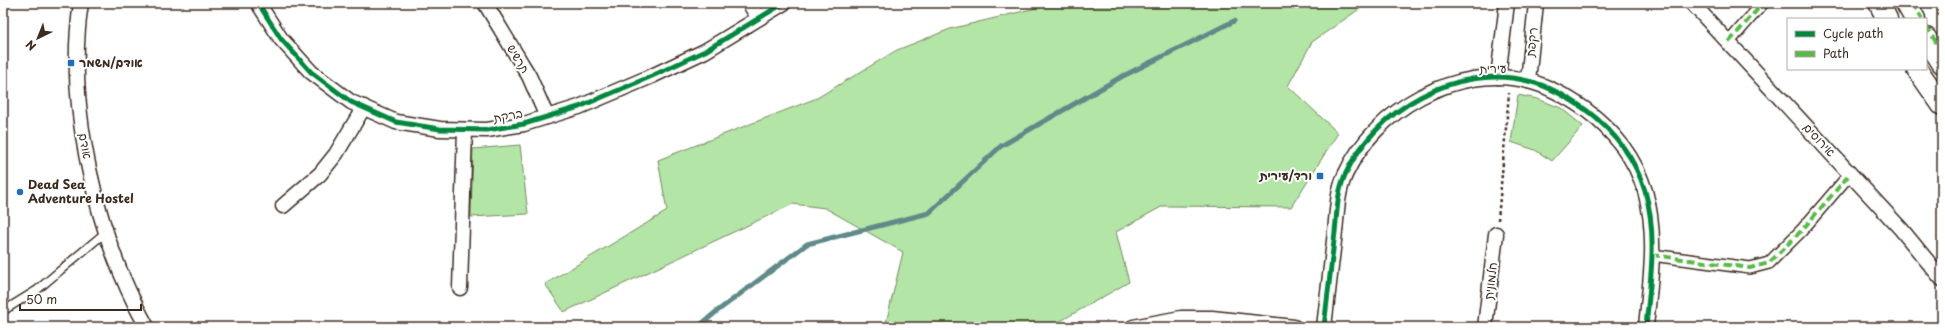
<svg xmlns="http://www.w3.org/2000/svg" width="1945" height="330" font-family="'Playpen Sans','Playpen Sans Hebrew',sans-serif">
<style>
.green{fill:#b3e5a6;stroke:#778862}
.lines{fill:none;stroke-linecap:round;stroke-linejoin:round}
.stream{stroke:#608a89;stroke-width:5}
.service-casing{stroke:#3b2a1e;stroke-width:10}
.pedestrian-casing{stroke:#3b2a1e;stroke-width:14}
.minor-casing{stroke:#3b2a1e;stroke-width:17}
.secondary-casing{stroke:#3b2a1e;stroke-width:23}
.path{stroke:#3b2a1e;stroke-width:2.5;stroke-dasharray:3 3;stroke-linecap:butt}
.service{stroke:#fff;stroke-width:7}
.pedestrian{stroke:#fff;stroke-width:11}
.minor{stroke:#fff;stroke-width:14}
.secondary{stroke:#fff;stroke-width:20}
.quiet{stroke:#58b947;stroke-width:4;stroke-dasharray:8 4;stroke-linecap:butt}
.cycleway-casing{stroke:#fff;stroke-width:8}
.cycleway{stroke:#00873e;stroke-width:5}
.poi-dot{fill:#1f6fb2;stroke:#fff;stroke-width:1.5}
.labels{text-anchor:middle;stroke-width:4;stroke-linejoin:round;paint-order:stroke}
.street-label{font-size:12px;fill:#3b2a1e;stroke:#fff}
.poi-label{font-size:12px;font-weight:bold;fill:#3b2a1e;stroke:#fff;text-anchor:start}
</style>
<rect width="100%" height="100%" fill="#fff"/>
<filter id="ink" filterUnits="userSpaceOnUse"><feTurbulence type="fractalNoise" baseFrequency=".025" numOctaves="2"/><feDisplacementMap in="SourceGraphic" scale="8" xChannelSelector="R" yChannelSelector="G"/><feConvolveMatrix kernelMatrix="1 2 1 2 8 2 1 2 1" color-interpolation-filters="sRGB"/></filter>
<g filter="url(#ink)">
<g class="green">
<polygon points="1042,3 1368,3 1312,42 1288,86 1338,133 1291,207 1163,206 1116,232 1129,282 1050,327 885,327 903,252 825,208 793,204 564,312 545,284 667,211 658,160 817,98 897,50 950,29 1040,7"/>
<polygon points="1518,95 1538,99 1561,108 1583,126 1552,161 1535,150 1511,142"/>
<polygon points="520,145 528,214 471,217 473,149"/>
</g>
<g class="lines">
<polyline class="stream" points="698,327 716,312 807,244 929,213 1001,146 1121,77 1234,21"/>
<defs>
<polyline id="service" points="3,311 37,290 107,231"/>
<g id="pedestrian">
<polyline points="1729,42 1763,3"/>
<polyline points="1652,255 1750,268 1769,263 1802,230 1850,174"/>
</g>
<g id="minor">
<path d="M 81,3 C 65,105 97,238 147,327"/>
<polyline points="258,3 281,39 311,72 351,102 396,122 440,129 487,130 524,124 579,107 652,76 705,51 784,3"/>
<polyline points="485,3 529,76 547,117"/>
<polyline points="749,3 759,18"/>
<polyline points="1692,3 1901,229 1942,279"/>
<polyline points="1498,77 1507,3"/>
<polyline points="1528,81 1536,3"/>
<polyline points="283,206 320,174 336,154 364,107"/>
<polyline points="460,288 465,130"/>
<polyline points="1133,327 1181,318 1212,318 1294,327"/>
<path d="M 1324,327 C 1328,295 1331,264 1335,232 C 1337,213 1337,193 1345,175 C 1375,109 1457,63 1528,81 C 1549,86 1569,98 1586,110 C 1614,131 1635,158 1645,191 C 1658,236 1650,282 1646,327"/>
<polyline points="1485,327 1496,234"/>
</g>
<g id="secondary">
<polyline points="1879,3 1887,19"/>
<polyline points="1906,3 1915,19"/>
<polyline points="1926,38 1942,63"/>
<polyline points="1917,69 1942,105"/>
</g>
</defs>
<use href="#service" class="service-casing"/>
<use href="#pedestrian" class="pedestrian-casing"/>
<use href="#minor" class="minor-casing"/>
<use href="#secondary" class="secondary-casing"/>
<polyline class="path" points="1498,220 1509,93"/>
<use href="#service" class="service"/>
<use href="#pedestrian" class="pedestrian"/>
<use href="#minor" class="minor"/>
<use href="#secondary" class="secondary"/>
<g class="quiet">
<polyline points="1913,3 1922,19"/>
<polyline points="1926,26 1942,52"/>
<polyline points="1729,42 1763,3"/>
<polyline points="1652,255 1750,268 1769,263 1802,230 1850,174"/>
</g>
<defs>
<g id="cycleway">
<polyline points="258,3 281,39 311,72 351,102 396,122 440,129 487,130 524,124 579,107 652,76 705,51 784,3"/>
<path d="M 1324,327 C 1328,295 1331,264 1335,232 C 1337,213 1337,193 1345,175 C 1375,109 1457,63 1528,81 C 1549,86 1569,98 1586,110 C 1614,131 1635,158 1645,191 C 1658,236 1650,282 1646,327"/>
</g>
</defs>
<use href="#cycleway" class="cycleway-casing"/>
<use href="#cycleway" class="cycleway"/>
</g>
</g>
<g class="poi-dot">
<rect x="67" y="59" width="8" height="8" rx="2"/>
<rect x="1316" y="172" width="8" height="8" rx="2"/>
<circle cx="20" cy="192" r="4"/>
</g>
<g class="labels">
<g class="street-label">
<text transform="translate(1532 42) rotate(-84)" y="4">רקפת</text>
<text transform="translate(518 59) rotate(59)" y="4">תרשיש</text>
<text transform="translate(1493 69) rotate(-2)" y="4">עירית</text>
<text transform="translate(508 116) rotate(-11)" y="4">ברקת</text>
<text transform="translate(1819 140) rotate(47)" y="4">אירוסים</text>
<text transform="translate(85 146) rotate(79)" y="4">אודם</text>
<text transform="translate(1491 281) rotate(-83)" y="4">חלמונית</text>
</g>
<g class="poi-label">
<text x="79" y="67">אודם/משמר</text>
<text x="1312" y="180" text-anchor="end">ורד/עירית</text>
<text x="28" y="189">Dead Sea<tspan x="28" dy="14">Adventure Hostel</tspan></text>
</g>
</g>
<rect width="1945" height="330" fill="none" stroke="#fff" stroke-width="16"/>
<rect x="8" y="8" width="1929" height="314" fill="none" stroke="#3b2a1e" stroke-width="1.5" filter="url(#ink)"/>
<rect x="1787" y="18" width="140" height="52" fill="#ffffff" stroke="#b1aaa5"/>
<rect x="1795" y="31" width="20" height="6" fill="#00873e" stroke="#b1aaa5"/>
<text x="1823" y="38" font-size="12" fill="#3b2a1e">Cycle path</text>
<rect x="1795" y="51" width="20" height="6" fill="#58b947" stroke="#b1aaa5"/>
<text x="1823" y="58" font-size="12" fill="#3b2a1e">Path</text>
<g transform="translate(38 38) rotate(223)" stroke="#ffffff" stroke-width="3" paint-order="stroke">
<path d="M0-3L7 15L0 10L-7 15Z" fill="#3b2a1e"/>
<text y="-6" font-size="11" font-weight="bold" text-anchor="middle" fill="#3b2a1e">N</text>
</g>
<path d="M20 304v6h121v-6" fill="none" stroke="#3b2a1e" stroke-width="2"/>
<text x="26" y="304" font-size="12" fill="#3b2a1e" stroke="#ffffff" stroke-width="3" paint-order="stroke">50 m</text>
</svg>
